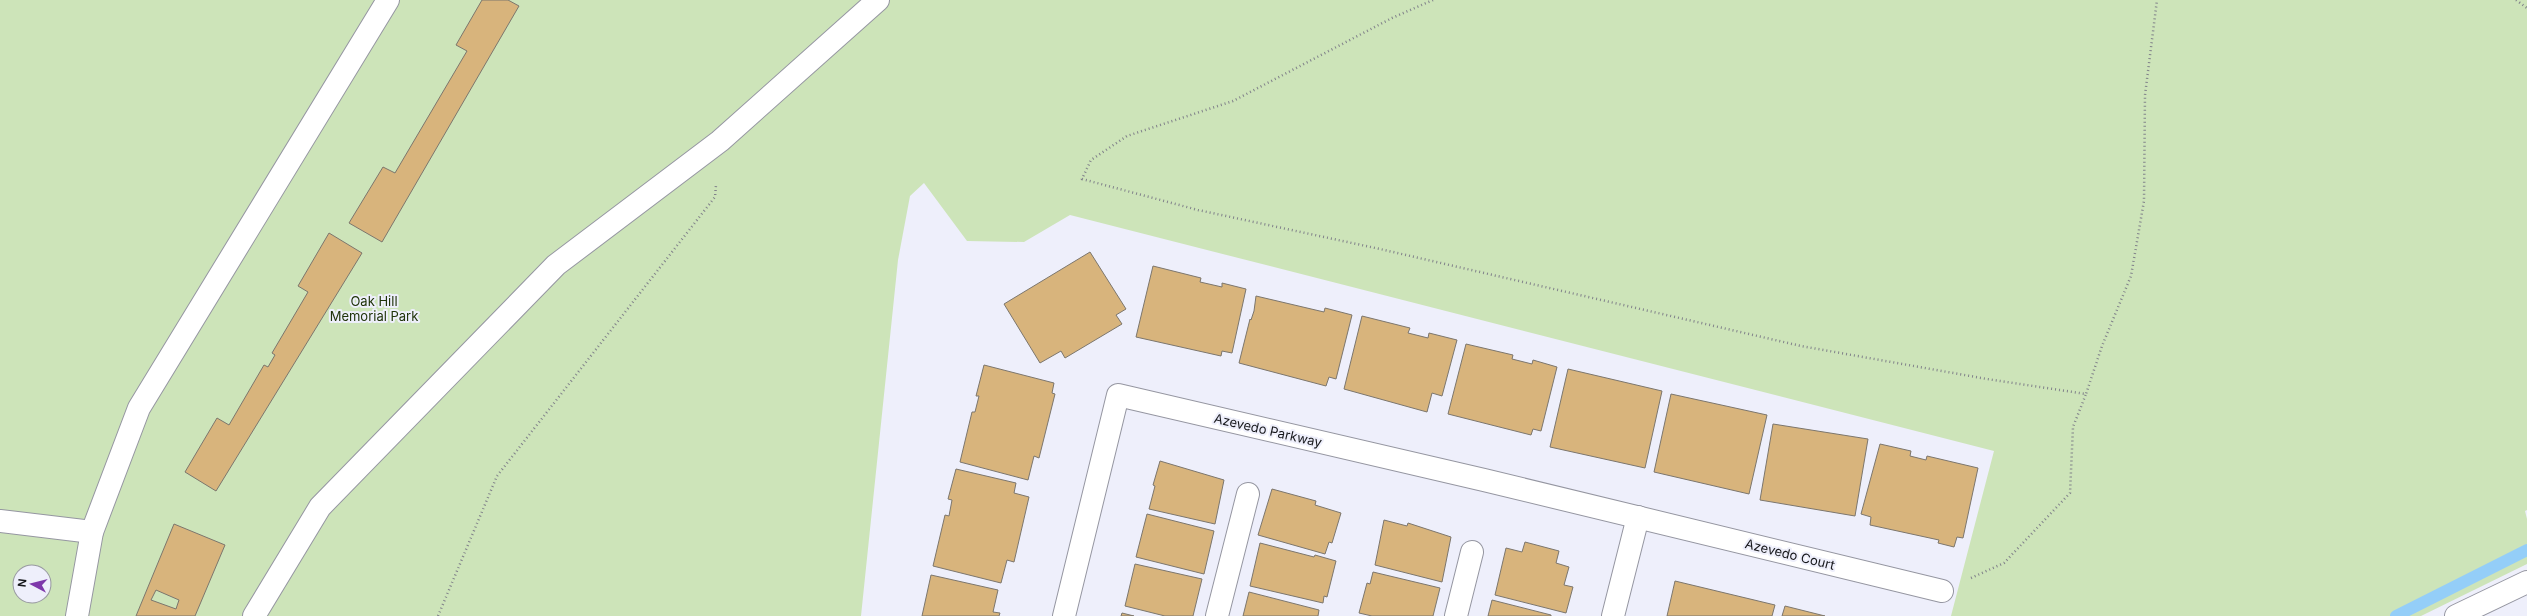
<svg xmlns="http://www.w3.org/2000/svg" width="2527" height="616" font-family="Inter,sans-serif">
<style>
.green{fill:#cde4b9;fill-rule:evenodd}
.lines{fill:none;stroke-linecap:round;stroke-linejoin:round}
.stream{stroke:#94cef8;stroke-width:12}
.building{fill:#d8b47c;stroke:#7c766d;fill-rule:evenodd}
.minor-casing{stroke:#9596a1;stroke-width:24}
.path{stroke:#81828a;stroke-width:2.5;stroke-dasharray:1 3;stroke-linecap:butt}
.minor{stroke:#fff;stroke-width:22}
.labels{text-anchor:middle;stroke-width:4;stroke-linejoin:round;paint-order:stroke}
.park-label{font-size:13px;fill:#20340a;stroke:#eeeffb}
.street-label{font-size:13px;fill:#16171b;stroke:#eeeffb}
</style>
<rect width="100%" height="100%" fill="#eeeffb"/>
<path class="green" d="M 0,0 L 2527,0 L 2527,510 L 2525,511 L 2527,519 L 2527,564 L 2421,616 L 1951,616 L 1994,451 L 1070,215 L 1024,242 L 967,241 L 924,183 L 910,196 L 898,260 L 861,616 L 0,616 ZM 20,572 L 44,572 L 44,596 L 20,596 Z"/>
<g class="lines">
<polyline class="stream" points="2396,616 2527,550"/>
</g>
<g class="building">
<polygon points="482,0 508,0 519,6 382,242 349,223 383,167 395,173 467,51 456,45"/>
<polygon points="329,233 362,253 216,491 185,472 217,418 229,425 264,365 268,367 275,355 272,353 308,292 298,286"/>
<polygon points="1090,252 1126,309 1116,315 1122,324 1065,358 1061,351 1040,363 1004,304"/>
<polygon points="1153,266 1201,278 1200,282 1222,287 1222,283 1246,289 1232,353 1222,351 1221,356 1136,337"/>
<polygon points="1256,296 1324,312 1325,308 1352,315 1336,379 1329,377 1326,386 1239,363 1250,319 1251,320 1254,311"/>
<polygon points="1362,316 1410,328 1408,333 1428,338 1429,333 1457,340 1442,396 1432,393 1427,412 1344,389"/>
<polygon points="1466,344 1513,355 1512,359 1532,364 1533,360 1557,367 1541,431 1533,429 1531,435 1448,414"/>
<polygon points="984,365 1054,383 1052,393 1055,394 1039,458 1034,456 1028,480 960,462 972,412 975,412 979,396 976,396"/>
<polygon points="1568,369 1662,391 1645,468 1550,447"/>
<polygon points="1671,394 1767,415 1749,494 1654,472"/>
<polygon points="1773,424 1868,439 1855,516 1760,500"/>
<polygon points="1880,444 1911,451 1910,456 1926,460 1927,456 1978,468 1963,538 1957,537 1954,547 1938,543 1939,540 1870,525 1871,517 1861,514"/>
<polygon points="1160,461 1224,480 1215,524 1149,509 1155,486 1153,485"/>
<polygon points="956,469 1016,483 1014,493 1029,497 1014,562 1007,560 1001,583 933,566 945,515 949,516 952,500 948,499"/>
<polygon points="1272,489 1316,501 1315,505 1341,513 1332,543 1329,542 1325,554 1258,535"/>
<polygon points="1147,514 1214,531 1204,574 1136,557"/>
<polygon points="1384,520 1407,526 1408,523 1451,537 1442,582 1375,565"/>
<path d="M 174,524 L 225,545 L 195,616 L 136,616 ZM 156,590 L 179,600 L 176,609 L 151,600 Z"/>
<polygon points="1525,542 1559,551 1556,563 1569,567 1564,585 1573,587 1566,613 1495,595 1506,548 1522,552"/>
<polygon points="1260,543 1314,557 1315,555 1336,561 1327,597 1324,596 1323,603 1250,586"/>
<polygon points="1135,564 1202,579 1193,616 1165,616 1125,606"/>
<polygon points="1373,572 1440,588 1433,616 1372,616 1359,613 1367,583 1370,584"/>
<polygon points="931,575 998,590 993,612 1000,613 999,616 922,616"/>
<polygon points="1675,581 1775,605 1772,616 1667,616"/>
<polygon points="1249,592 1319,610 1318,616 1243,616"/>
<polygon points="1492,600 1551,615 1551,616 1488,616"/>
<polygon points="1785,606 1825,616 1782,616"/>
<polygon points="1122,613 1134,616 1121,616"/>
</g>
<g class="lines">
<defs>
<g id="minor">
<polyline points="0,521 92,532"/>
<polyline points="77,616 92,532 139,408 388,0"/>
<polyline points="254,616 320,507 556,265 720,141 878,0"/>
<polyline points="1064,616 1118,395 1484,480 1942,591"/>
<polyline points="1217,616 1248,494"/>
<polyline points="1456,616 1472,552"/>
<polyline points="1613,616 1638,517"/>
<polyline points="2456,616 2527,582"/>
</g>
</defs>
<use href="#minor" class="minor-casing"/>
<g class="path">
<polyline points="1433,0 1392,18 1233,101 1127,136 1091,160 1082,179 1198,210 1380,249 1801,346 1987,379 2086,394 2102,346 2131,276 2144,201 2145,95 2157,0"/>
<polyline points="2516,0 2527,8"/>
<polyline points="1971,578 2004,563 2070,493 2073,427 2086,394"/>
<polyline points="438,616 497,476 715,197 716,185"/>
</g>
<use href="#minor" class="minor"/>
</g>
<g class="labels">
<g class="park-label">
<text x="374" y="306">Oak Hill<tspan x="374" dy="15">Memorial Park</tspan></text>
</g>
<g class="street-label">
<text transform="translate(1268 430) rotate(13)" y="5">Azevedo Parkway</text>
<text transform="translate(1790 554) rotate(14)" y="5">Azevedo Court</text>
</g>
</g>
<g transform="translate(32 584) rotate(277)"><circle r="19" fill="#eeeffb" stroke="#9899a1"/>
<path d="M0-3L7 15L0 10L-7 15Z" fill="#7e38ab"/>
<text y="-6" font-size="11" font-weight="bold" text-anchor="middle" fill="#16171b">N</text>
</g>
</svg>
